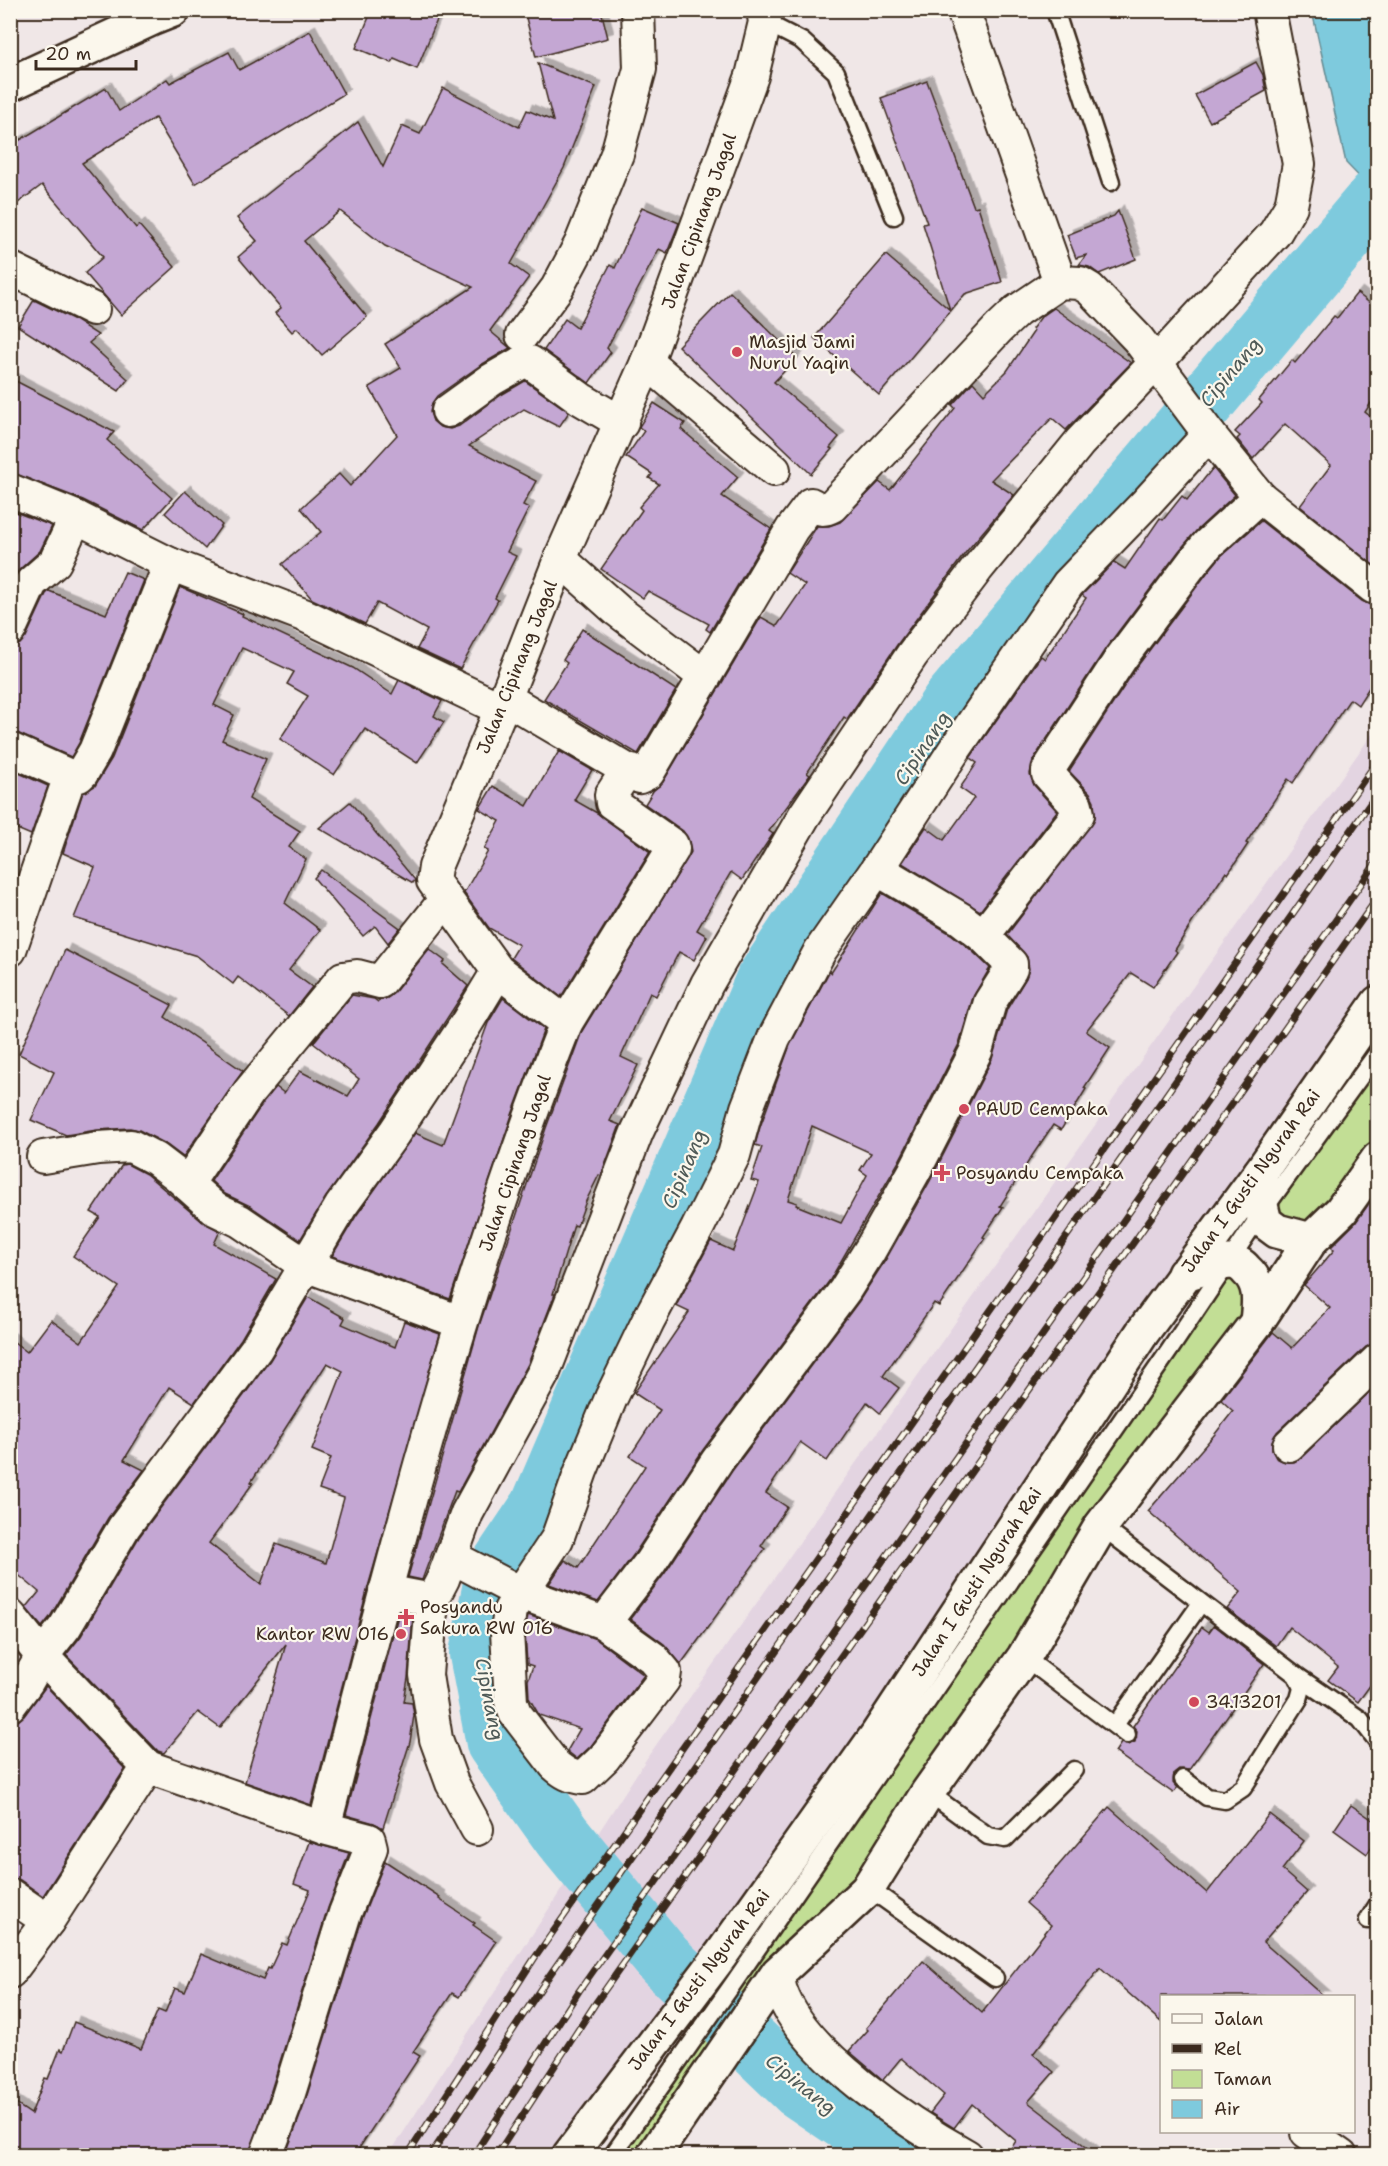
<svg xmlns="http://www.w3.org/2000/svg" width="1388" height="2166" font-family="'Shantell Sans',sans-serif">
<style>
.built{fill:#e3d4e1}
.green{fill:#c2de95;stroke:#7e845a;stroke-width:1.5}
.water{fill:#7ecadd;stroke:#638a91;stroke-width:1.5}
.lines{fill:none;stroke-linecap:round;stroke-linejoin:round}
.river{stroke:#7ecadd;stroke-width:60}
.building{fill:#c4a7d3;stroke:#3b2a1e;stroke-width:1.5;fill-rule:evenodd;filter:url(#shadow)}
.service-casing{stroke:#3b2a1e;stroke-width:21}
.minor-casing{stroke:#3b2a1e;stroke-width:36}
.secondary-casing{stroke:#3b2a1e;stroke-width:38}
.primary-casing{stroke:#3b2a1e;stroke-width:38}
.service{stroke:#fbf7ec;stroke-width:16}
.minor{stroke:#fbf7ec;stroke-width:32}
.secondary{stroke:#fbf7ec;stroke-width:33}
.primary{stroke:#fbf7ec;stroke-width:33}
.rail-casing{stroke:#3b2a1e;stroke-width:7}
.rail{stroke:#fbf7ec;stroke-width:4.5;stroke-dasharray:14;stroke-linecap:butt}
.poi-dot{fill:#d1495b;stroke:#fbf7ec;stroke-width:2}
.labels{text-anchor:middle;stroke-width:4.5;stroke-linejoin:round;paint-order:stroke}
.street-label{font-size:18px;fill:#3b2a1e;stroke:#fbf7ec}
.poi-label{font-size:18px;fill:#3b2a1e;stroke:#fbf7ec;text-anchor:start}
.water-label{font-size:20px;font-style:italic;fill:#4f5a57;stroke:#fbf7ec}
</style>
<defs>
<filter id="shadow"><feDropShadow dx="5.5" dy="-5.5" stdDeviation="0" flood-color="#0004"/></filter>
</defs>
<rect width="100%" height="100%" fill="#f0e7e7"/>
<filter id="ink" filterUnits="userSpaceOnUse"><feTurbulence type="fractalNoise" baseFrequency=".0167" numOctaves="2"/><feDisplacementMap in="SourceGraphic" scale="12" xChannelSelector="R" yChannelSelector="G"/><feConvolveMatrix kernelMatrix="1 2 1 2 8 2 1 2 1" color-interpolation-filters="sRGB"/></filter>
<g filter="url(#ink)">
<polygon class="built" points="1377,727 1377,1003 570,2155 388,2156 649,1755"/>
<g class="green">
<polygon points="1377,1051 1377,1159 1311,1240 1265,1222"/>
<polygon points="1230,1262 1260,1302 1024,1657 653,2155 615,2156"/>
</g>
<polygon class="water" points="1312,11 1377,11 1377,195 1346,163"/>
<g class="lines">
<polyline class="river" points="898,2156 799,2089 664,1960 562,1836 496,1743 479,1654 495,1574 540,1507 765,981 951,703 1378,197"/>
</g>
<g class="building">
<polygon points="372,10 441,10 417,69 394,59 392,63 356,48"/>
<polygon points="524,10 601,10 608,38 536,57"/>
<polygon points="310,31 344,94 195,184 155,118 82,163 136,228 139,225 175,267 121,315 85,273 103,257 42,185 10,209 10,146 106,88 119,111 167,79 170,83 229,52 239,70"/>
<polygon points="1256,62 1263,75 1266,91 1210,122 1195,95"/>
<polygon points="538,63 596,87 564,168 511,264 529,277 490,331 510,348 481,365 437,396 432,403 430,412 433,421 440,427 450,429 459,426 501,395 525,381 569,412 559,427 524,409 469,446 536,481 523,505 529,508 507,552 516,556 495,598 498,600 460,669 417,649 427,630 377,603 365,624 312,599 282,564 321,532 301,508 339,474 350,486 397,435 369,387 401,368 385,344 473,287 385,246 340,211 304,241 367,317 322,355 297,328 292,332 275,313 281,308 238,257 257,241 237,218 358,122 383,167 402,126 420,134 443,88 519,127 527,110 553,121"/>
<polygon points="927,81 974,207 978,206 1002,282 965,294 879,395 814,338 886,255 950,310 923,224 927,223 881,98"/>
<polygon points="642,207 679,223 667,253 659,249 607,348 611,352 589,383 544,350 565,319 577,328 610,265 615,268"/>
<polygon points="1118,211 1136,259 1099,274 1089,267 1079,265 1086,255 1076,258 1067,235 1114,216"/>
<polygon points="730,292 797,358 774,382 839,437 830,448 832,449 811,474 678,346"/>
<polygon points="1357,293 1377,309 1377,394 1365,412 1377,422 1377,568 1300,506 1331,465 1285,424 1253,459 1237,439 1240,436 1235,432 1262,403 1259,400 1292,360 1295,363 1334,316 1337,318"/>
<polygon points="34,300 73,319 98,335 89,343 128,379 119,391 18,326"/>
<polygon points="1054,308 1131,363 1066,430 1052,418 991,480 1014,495 966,552 897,645 847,719 844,717 807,773 810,775 769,831 773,834 742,880 731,872 697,930 707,936 694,960 679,952 656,996 650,993 621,1057 638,1065 610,1121 620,1125 601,1176 599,1175 586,1201 577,1226 574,1225 553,1294 555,1294 528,1364 458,1492 455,1491 422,1580 408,1577 479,1326 546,1128 582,1031 691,852 689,841 683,831 645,804 653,791 663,782 761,617 777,626 805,585 787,573 817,526 829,526 840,522 879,482 890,490 955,408 952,405 973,382 984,394 1007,371 1034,331 1032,329 1041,317"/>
<polygon points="10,378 114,432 107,440 172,498 143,530 83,500 10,472"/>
<polygon points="654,403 685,423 681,429 738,477 722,496 771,529 710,632 706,629 709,624 648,591 643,598 601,569 642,510 639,507 659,484 649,478 652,474 626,457 644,431 639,427 640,425"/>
<polygon points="1213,468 1235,495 1196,531 1179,551 1106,648 1033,760 1030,774 1034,785 1057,811 980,911 902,863 926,827 944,840 974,798 960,788 977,763 970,758 1041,656 1045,659 1086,598 1082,595 1114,562 1125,569 1160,518 1163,520 1182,496 1187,500"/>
<polygon points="185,491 222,525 205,549 165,513"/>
<polygon points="10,510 52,526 40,551 19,570 10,585"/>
<polygon points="1261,521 1362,601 1370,605 1377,604 1377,675 1358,705 1350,699 1293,783 1288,779 1246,843 1248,844 1228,874 1226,872 1195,918 1175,950 1177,952 1153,987 1131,973 1086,1031 1110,1048 1084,1088 1086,1089 1061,1130 1053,1125 1032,1156 1000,1206 1003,1207 983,1237 985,1238 939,1306 934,1303 883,1376 899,1388 880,1413 867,1402 827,1461 800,1442 766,1493 787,1507 761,1546 765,1549 681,1664 664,1644 630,1619 665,1573 732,1471 859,1301 886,1259 930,1181 992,1059 1007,1009 1026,978 1029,969 1027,957 1007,935 1095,818 1094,801 1090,793 1069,771 1136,668 1207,573 1221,556"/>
<polygon points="125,572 144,580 79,743 71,757 17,733 10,731 10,647 20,644 26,637 46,594 49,591 106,614"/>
<polygon points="180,587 243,614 242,616 353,668 392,694 399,680 442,701 434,716 444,722 417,763 365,729 334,775 280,739 308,696 287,684 294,672 242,648 214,705 234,715 222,740 266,759 249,799 300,831 289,847 306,859 285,903 320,930 289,970 312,987 289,1016 238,977 233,984 197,956 74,918 95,867 63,853 83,792 95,786 112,758"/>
<polygon points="582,629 676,690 638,754 544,699 567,663 563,660"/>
<polygon points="559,751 592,770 574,800 597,813 650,852 561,997 511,958 519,945 489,928 464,893 488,851 484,849 500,821 479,809 493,786 527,806"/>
<polygon points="10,769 48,786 31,835 10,826"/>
<polygon points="350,802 415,880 413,883 319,828"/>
<polygon points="321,870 400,928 388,943 375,926 363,936 314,878"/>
<path d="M 882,893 L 951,934 L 971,950 L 990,968 L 973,997 L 959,1044 L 898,1163 L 830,1280 L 703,1450 L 635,1553 L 598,1602 L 549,1584 L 565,1560 L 578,1568 L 645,1466 L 630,1456 L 660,1410 L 634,1393 L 689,1312 L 676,1306 L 711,1241 L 733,1251 L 759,1182 L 751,1180 L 762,1147 L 755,1145 L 760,1127 L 790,1045 L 829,972 L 831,973 ZM 812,1126 L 871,1153 L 860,1170 L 867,1175 L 841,1223 L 796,1205 L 797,1203 L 788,1200 Z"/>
<polygon points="429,949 445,961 443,964 468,986 379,1123 326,1197 300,1240 250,1206 225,1194 211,1181 263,1103 276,1087 284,1093 300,1071 348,1096 359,1079 313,1043 352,995 374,999 378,1002 380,999 386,999 394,993"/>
<polygon points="65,950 172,1005 165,1017 243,1071 183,1157 164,1143 139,1130 130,1128 97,1130 66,1135 31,1120 54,1072 19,1054"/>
<polygon points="503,998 544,1029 512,1115 450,1299 332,1256 356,1216 415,1133 443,1145 488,1023"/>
<polygon points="127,1164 146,1174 203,1222 220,1231 214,1244 276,1279 241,1339 194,1403 169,1387 124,1460 144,1470 108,1518 50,1617 42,1627 26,1608 39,1592 10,1568 10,1339 27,1352 51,1320 81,1342 119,1287 73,1256 100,1217 91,1212 122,1165"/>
<polygon points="1377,1192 1377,1343 1366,1347 1277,1432 1272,1441 1272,1450 1276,1458 1285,1462 1294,1462 1301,1458 1377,1385 1377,1676 1358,1702 1328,1680 1338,1667 1289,1627 1276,1646 1227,1609 1241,1592 1148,1511 1215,1434 1233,1411 1221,1400 1273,1332 1292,1348 1330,1308 1304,1285 1334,1250 1331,1247 1356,1222"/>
<path d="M 308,1297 L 345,1318 L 342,1324 L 395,1347 L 404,1321 L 440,1334 L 368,1587 L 311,1805 L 245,1782 L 286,1644 L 220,1728 L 198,1712 L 164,1753 L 158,1751 L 66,1655 L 81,1636 L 139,1537 L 270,1360 ZM 327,1363 L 343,1371 L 312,1450 L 331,1458 L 319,1489 L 344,1498 L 326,1563 L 276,1544 L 261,1584 L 209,1543 L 253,1483 L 251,1482 Z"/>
<polygon points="399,1612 413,1615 408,1678 404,1702 412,1703 414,1715 410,1742 383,1828 374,1823 346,1815"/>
<polygon points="528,1615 596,1639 644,1675 591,1746 577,1759 567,1751 580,1729 539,1715 529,1698 528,1680 533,1666 527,1664 525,1633"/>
<polygon points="1214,1625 1264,1664 1189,1770 1179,1769 1174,1773 1173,1783 1177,1788 1173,1793 1115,1752 1121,1743 1126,1745 1135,1742 1137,1731 1133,1726 1202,1627 1209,1632"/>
<polygon points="46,1686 125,1769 43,1896 20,1880 10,1877 10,1723 18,1721 24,1716"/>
<polygon points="1351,1805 1377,1823 1377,1839 1367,1854 1334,1830"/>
<polygon points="1109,1807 1207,1893 1269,1814 1304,1841 1282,1870 1307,1892 1263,1942 1324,1996 1161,1996 1161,2022 1100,1968 1033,2054 1054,2072 1028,2102 1098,2156 1006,2156 1016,2141 972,2104 954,2128 930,2113 944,2095 901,2058 883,2080 849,2051 868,2030 866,2028 923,1961 982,2013 1051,1925 1026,1903"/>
<polygon points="309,1842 349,1853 328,1908 269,2097 249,2156 25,2156 10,2150 10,2100 31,2114 45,2078 48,2079 60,2049 63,2051 74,2022 141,2049 158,2010 165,2013 175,1988 185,1992 201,1954 263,1980 268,1968 270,1969 282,1943 287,1945 310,1890 294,1884"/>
<polygon points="385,1861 440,1897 439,1899 475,1923 473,1925 496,1941 459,1997 452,1993 413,2052 420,2056 354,2156 285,2156 303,2108 362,1919"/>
</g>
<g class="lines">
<defs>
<g id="service">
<polyline points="1055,10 1111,182"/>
<polyline points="765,22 802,41 836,72 894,216"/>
<polyline points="1101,1526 1296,1675 1302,1688 1299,1699 1243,1788 1225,1800 1207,1797 1183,1779"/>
<polyline points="1024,1657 1127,1735"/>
<polyline points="1297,1676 1360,1719 1378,1742"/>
<polyline points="1115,1725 1201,1603"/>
<polyline points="928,1792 988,1836 1005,1839 1074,1770"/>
<polyline points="867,1890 884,1899 995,1978"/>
<polyline points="1368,1920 1378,1904"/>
<polyline points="612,2156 735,1981 1169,1351 1262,1212 1378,1052"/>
</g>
<g id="minor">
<polyline points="963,10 1060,282"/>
<polyline points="10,268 93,309"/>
<polyline points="522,335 557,288 581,243 617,154 640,69 638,10"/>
<polyline points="647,362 774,470"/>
<polyline points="448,411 491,380 524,361 530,362 581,399 622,423"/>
<polyline points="10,490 76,517 170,564 95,751 82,773 79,776 70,776"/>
<polyline points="1260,497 1373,587"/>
<polyline points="560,559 618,611 704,676"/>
<polyline points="170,564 306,616 501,709"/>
<polyline points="10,629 31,583 55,562 76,517"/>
<polyline points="505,698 629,771"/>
<polyline points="10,749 70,776 10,950"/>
<polyline points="877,869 961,919 983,936"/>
<path d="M 566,1023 L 673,849 L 672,845 L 612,803 L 611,795 L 626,772 L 632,771 L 640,777 L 648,773 L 792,529 L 811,504 C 819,509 823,511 832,506 L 999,328 L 1017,311 L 1060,282 L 1080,283 L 1090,289 L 1138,339 L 1209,434 L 1260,497 L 1208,544 L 1193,562 L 1121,658 L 1048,770 L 1048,774 L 1076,805 L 1078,814 L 983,936 L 1011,964 L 1011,969 L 990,1002 L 976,1051 L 914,1172 L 870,1250 L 845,1290 L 717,1461 L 650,1563 L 604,1623"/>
<polyline points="43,1157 98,1148 131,1146 156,1159 177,1175 215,1209 240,1221 305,1265 460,1322"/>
<polyline points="187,1184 249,1092 343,978 357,976 380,982 446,899"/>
<polyline points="1289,1445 1378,1360"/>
<polyline points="452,1557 521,1593 557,1539 581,1471 611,1398 648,1321 697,1229 734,1155 747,1108 774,1038 820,951 877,869 955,749 1068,584 1146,503 1209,434"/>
<polyline points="385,1591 432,1600 443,1579 467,1513 544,1372 637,1132 707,984 804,816 912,655 977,569 1080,442 1167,351 1275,233 1291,206 1299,164 1269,10"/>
<path d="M 521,1593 L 604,1623 L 653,1658 L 665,1672 L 664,1679 L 604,1758 L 583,1778 C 571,1777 564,1773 555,1765 L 515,1713 L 511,1702 L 507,1632 L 510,1610 Z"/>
<polyline points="432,1600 426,1675 436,1739 452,1783 477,1829"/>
<polyline points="10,1616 42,1656 148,1767"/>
<polyline points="10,1705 27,1682 42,1656 65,1627 124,1527 256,1349 341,1206 394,1133 466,1024 498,971"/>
<path d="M 324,1828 C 394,1557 462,1284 566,1023 L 498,971 L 433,881 L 435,867 L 501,709 L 560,559 L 647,362 L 752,76 L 765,22 L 763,10"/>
<polyline points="10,1895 48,1921"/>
<polyline points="10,1972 48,1921 148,1767 324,1828 369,1840 371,1848 345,1913 286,2103 266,2156"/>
<path d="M 778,1973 C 779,1979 779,1986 781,1991 C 802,2053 911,2125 967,2156"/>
<polyline points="1307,2132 1341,2156"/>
</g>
<polyline id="secondary" points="10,84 153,18 173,10"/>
<g id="primary">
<polyline points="1260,1173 1260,1201 1265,1222 1277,1231 1311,1240"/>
<path d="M 1184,1274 C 1197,1271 1217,1263 1230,1262 C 1236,1262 1242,1265 1246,1270 C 1262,1284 1259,1303 1257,1322"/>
<polyline points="569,2156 721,1955 877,1735 1142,1333 1260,1173 1378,1003"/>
<polyline points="653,2156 778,1973 867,1890 928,1792 1024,1657 1101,1526 1257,1322 1311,1240 1341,1211 1378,1159"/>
</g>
</defs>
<use href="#service" class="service-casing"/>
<use href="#minor" class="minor-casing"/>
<use href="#secondary" class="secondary-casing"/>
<use href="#primary" class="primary-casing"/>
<use href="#service" class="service"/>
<use href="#minor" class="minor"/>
<use href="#secondary" class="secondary"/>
<use href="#primary" class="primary"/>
<defs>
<g id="rail">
<polyline points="407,2156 534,1959 1378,760"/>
<polyline points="430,2156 549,1976 1378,792"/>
<polyline points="473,2156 579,1991 1378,860"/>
<polyline points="496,2156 597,2001 1378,897"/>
</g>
</defs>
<use href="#rail" class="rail-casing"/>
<use href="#rail" class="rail"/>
</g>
</g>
<g class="poi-dot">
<circle cx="737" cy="352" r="6"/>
<circle cx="964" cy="1109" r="6"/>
<path d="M939 1164h6v6h6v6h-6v6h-6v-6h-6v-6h6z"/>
<path d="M403 1608h6v6h6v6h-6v6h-6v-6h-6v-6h6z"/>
<circle cx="401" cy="1634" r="6"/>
<circle cx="1194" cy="1702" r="6"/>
</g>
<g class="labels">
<g class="street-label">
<text transform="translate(699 221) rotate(-70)" y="6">Jalan Cipinang Jagal</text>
<text transform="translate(517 667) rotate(-68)" y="6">Jalan Cipinang Jagal</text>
<text transform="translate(515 1163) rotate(-71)" y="6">Jalan Cipinang Jagal</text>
<text transform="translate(1251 1181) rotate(-54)" y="6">Jalan I Gusti Ngurah Rai</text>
<text transform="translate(977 1582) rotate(-57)" y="6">Jalan I Gusti Ngurah Rai</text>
<text transform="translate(699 1980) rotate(-53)" y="6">Jalan I Gusti Ngurah Rai</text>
</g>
<g class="poi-label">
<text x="749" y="348">Masjid Jami<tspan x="749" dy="21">Nurul Yaqin</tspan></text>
<text x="976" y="1115">PAUD Cempaka</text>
<text x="956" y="1179">Posyandu Cempaka</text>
<text x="420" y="1613">Posyandu<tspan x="420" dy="21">Sakura RW 016</tspan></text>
<text x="389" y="1640" text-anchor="end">Kantor RW 016</text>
<text x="1206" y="1708">34.13201</text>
</g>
<g class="water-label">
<text transform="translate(1230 372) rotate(-50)" y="7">Cipinang</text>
<text transform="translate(922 748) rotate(-56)" y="7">Cipinang</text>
<text transform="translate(684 1169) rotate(-67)" y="7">Cipinang</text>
<text transform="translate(490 1699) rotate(79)" y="7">Cipinang</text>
<text transform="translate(801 2084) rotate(39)" y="7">Cipinang</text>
</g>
</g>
<rect width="1388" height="2166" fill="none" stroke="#fbf7ec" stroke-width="36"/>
<rect x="18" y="18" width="1352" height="2130" fill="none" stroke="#3b2a1e" stroke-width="2" filter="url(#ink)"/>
<rect x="1160" y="1995" width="195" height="138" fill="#fbf7ec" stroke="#aea59a" stroke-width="1.5"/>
<rect x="1172" y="2014" width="30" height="9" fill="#fbf7ec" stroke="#aea59a" stroke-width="1.5"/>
<text x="1214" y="2025" font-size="18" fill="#3b2a1e">Jalan</text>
<rect x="1172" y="2044" width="30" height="9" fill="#3b2a1e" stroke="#aea59a" stroke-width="1.5"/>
<text x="1214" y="2055" font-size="18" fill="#3b2a1e">Rel</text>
<rect x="1172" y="2070" width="30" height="18" fill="#c2de95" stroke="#aea59a" stroke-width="1.5"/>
<text x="1214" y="2085" font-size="18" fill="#3b2a1e">Taman</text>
<rect x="1172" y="2100" width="30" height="18" fill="#7ecadd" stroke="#aea59a" stroke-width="1.5"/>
<text x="1214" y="2115" font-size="18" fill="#3b2a1e">Air</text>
<path d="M36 60v9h100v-9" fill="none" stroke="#3b2a1e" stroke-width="3"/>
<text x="45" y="60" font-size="18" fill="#3b2a1e" stroke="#fbf7ec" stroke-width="4.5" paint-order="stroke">20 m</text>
</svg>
